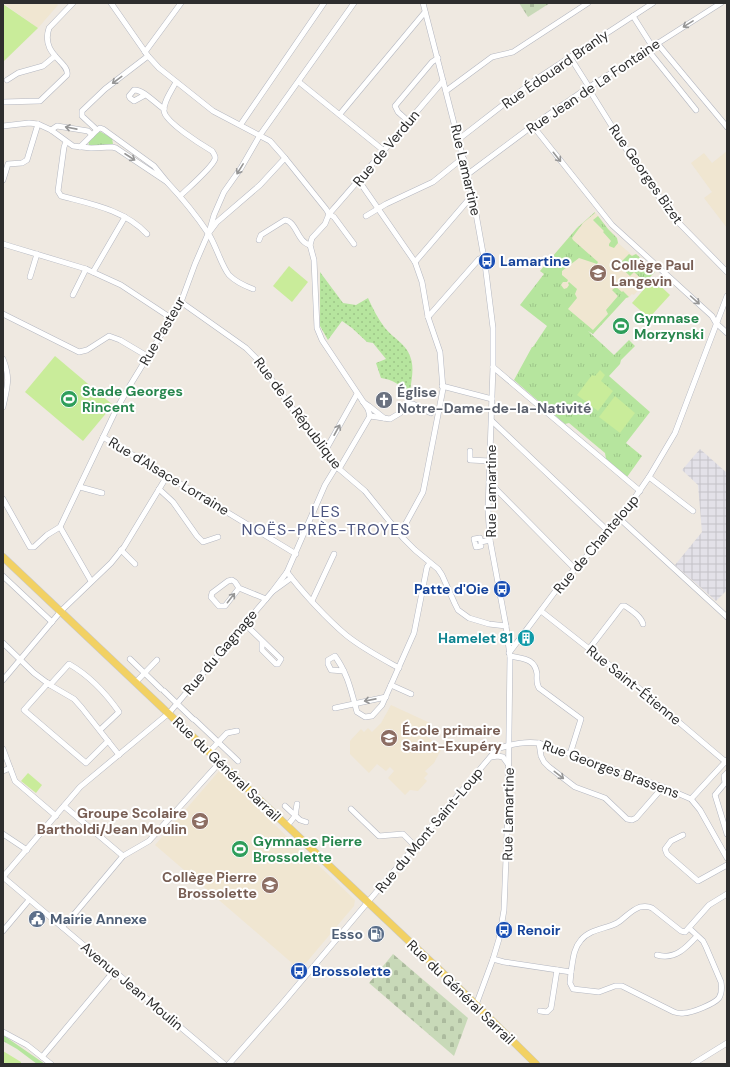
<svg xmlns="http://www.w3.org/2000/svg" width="730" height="1067" font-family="'DM Sans',sans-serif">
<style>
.industrial{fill:url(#industrial-grid)}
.education{fill:#f0e6d1}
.grass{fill:url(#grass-tufts)}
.forest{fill:url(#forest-firs)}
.cemetery{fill:url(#cemetery-stones)}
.park{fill:url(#park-dots)}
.pitch{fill:#c9ec9a}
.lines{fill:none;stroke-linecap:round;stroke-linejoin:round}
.minor-casing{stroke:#b4b7c1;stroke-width:6}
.major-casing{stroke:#c9c9c9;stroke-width:8}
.minor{stroke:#fff;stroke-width:5}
.major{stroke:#f2d163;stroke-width:7}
.oneway{stroke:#969696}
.labels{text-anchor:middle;stroke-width:4;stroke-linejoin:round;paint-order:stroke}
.street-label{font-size:14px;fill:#2e2e2e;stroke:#fff}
.transit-label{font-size:14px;font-weight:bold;fill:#164399;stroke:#fff;text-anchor:start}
.education-label{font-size:14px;font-weight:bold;fill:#785e54;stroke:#fff;text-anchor:start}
.leisure-label{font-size:14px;font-weight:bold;fill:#27864d;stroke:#fff;text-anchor:start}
.worship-label{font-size:14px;font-weight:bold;fill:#5b616d;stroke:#fff;text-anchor:start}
.culture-label{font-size:14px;font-weight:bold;fill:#0d838f;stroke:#fff;text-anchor:end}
.service-label{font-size:14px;font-weight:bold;fill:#4e5e75;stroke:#fff;text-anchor:start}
.quarter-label{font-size:16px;letter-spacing:1px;fill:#4d5680;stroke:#fff}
</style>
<defs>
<pattern id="industrial-grid" width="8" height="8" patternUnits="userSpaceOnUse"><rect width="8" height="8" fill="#e3e1e8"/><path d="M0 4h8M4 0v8" fill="none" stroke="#c3c1c7"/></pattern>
<pattern id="grass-tufts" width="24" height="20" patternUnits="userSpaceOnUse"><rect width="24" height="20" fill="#b6e59e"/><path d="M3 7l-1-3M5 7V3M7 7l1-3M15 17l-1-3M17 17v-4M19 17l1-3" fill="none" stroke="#9dc588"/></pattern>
<pattern id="forest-firs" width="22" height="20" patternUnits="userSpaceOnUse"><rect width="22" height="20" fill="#b6e59e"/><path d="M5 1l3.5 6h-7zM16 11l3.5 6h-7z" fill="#9dc588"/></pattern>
<pattern id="cemetery-stones" width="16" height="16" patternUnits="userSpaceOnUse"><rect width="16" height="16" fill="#c8d9b8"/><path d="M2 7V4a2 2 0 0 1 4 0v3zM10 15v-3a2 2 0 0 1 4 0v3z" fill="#acbb9e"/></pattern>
<pattern id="park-dots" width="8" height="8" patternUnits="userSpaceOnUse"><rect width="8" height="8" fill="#b6e59e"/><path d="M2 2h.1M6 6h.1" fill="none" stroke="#9dc588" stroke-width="1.8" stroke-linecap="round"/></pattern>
</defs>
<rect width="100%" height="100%" fill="#efe9e1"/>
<polygon class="industrial" points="700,449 727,473 727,590 716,601 675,565 702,532 698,485 682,470"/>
<g class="education">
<polygon points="3,3 56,3 58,5 38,28"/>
<polygon points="727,151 727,228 704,198 712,192 691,163 704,153 712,163"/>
<polygon points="595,212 608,229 617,238 618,243 632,255 636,254 655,272 634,295 632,294 629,297 626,298 593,334 586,329 539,280 544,274 540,271 577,228"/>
<polygon points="391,705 430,723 426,736 442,748 434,763 425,771 428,774 424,778 427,781 418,791 410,790 405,795 388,778 394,771 390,767 386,771 377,764 369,773 350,754 350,741 361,729 364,732 368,728 372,732 381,723"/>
<polygon points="219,771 299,848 299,852 309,860 312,859 355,900 354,906 300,970 155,845"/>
</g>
<g class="grass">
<polygon points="99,131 112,138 113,144 91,146 89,145 88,141"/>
<polygon points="595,212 595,213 583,223 572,238 573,240 598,262 597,264 579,258 562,271 562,275 568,280 567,282 563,282 561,285 564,289 567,288 569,285 568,283 569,282 577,289 575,294 577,298 568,309 593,330 607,315 608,314 606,310 618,296 612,290 616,287 622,292 623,291 629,297 626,298 593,334 588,331 614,355 629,340 635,346 621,360 620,364 609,376 650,412 626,443 642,456 627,477 606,459 605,453 569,423 565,424 514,380 532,347 533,347 547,326 520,305 544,274 540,271 577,228"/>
<polygon points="598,216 608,229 617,238 618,243 614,248 609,246 609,244 611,241 603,232 604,231 593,220"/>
<polygon points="629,254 632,256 636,254 655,272 645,282 634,272 630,276 618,265"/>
</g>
<polygon class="forest" points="3,1035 45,1064 37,1064 17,1049 3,1041"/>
<g class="cemetery">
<polygon points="519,3 550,3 528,17"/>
<polygon points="393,954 468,1018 454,1056 369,983"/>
</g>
<path class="park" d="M 320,272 L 343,303 L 356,305 L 368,298 C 373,309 378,319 385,328 C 393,338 406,344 410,356 C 415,368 411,381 410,393 C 401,386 392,379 381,378 L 376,363 L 386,359 L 373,343 L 367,342 L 352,328 L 342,321 L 328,340 L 320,326 Z"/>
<g class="pitch">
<polygon points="3,4 38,28 3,62"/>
<polygon points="289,266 308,282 292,302 273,286"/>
<polygon points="653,279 670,295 649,318 632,303"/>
<polygon points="55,356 113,405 83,441 25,392"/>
<polygon points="600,370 605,375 601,381 613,391 598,411 577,395 592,375 595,376"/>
<polygon points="615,396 635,413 620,433 599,417"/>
<polygon points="28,773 42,785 36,793 21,781"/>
<polygon points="3,1051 21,1062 21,1064 3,1064"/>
</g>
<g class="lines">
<defs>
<g id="minor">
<polyline points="111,3 148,56 159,68 213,111 270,141 285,158 326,209 329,214 325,224 312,238 310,245 314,260 317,328 322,340 368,409 370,416"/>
<polyline points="423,3 473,197 485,264 493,328 493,367 488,510 490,540 506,626 510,656 508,807 504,910 499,939 493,959 476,1005"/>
<polyline points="633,16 652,46"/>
<polyline points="657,43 727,127"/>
<polyline points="647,49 696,110"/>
<polyline points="145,52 181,3"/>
<polyline points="570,57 589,87"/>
<polyline points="7,80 18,73 43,66 55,56"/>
<path d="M 176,82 C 172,90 163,102 164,111 C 165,122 202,145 212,151 C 214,154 216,156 215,159 C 212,168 187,189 180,196"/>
<polyline points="299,82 383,150"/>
<polyline points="588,88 638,168 676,220 727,272"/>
<polyline points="446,91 492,57 513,52 588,3"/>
<path d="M 145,95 L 134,101 L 130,98 L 129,96 L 134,90 C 143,89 156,104 164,109"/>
<path d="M 3,102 L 40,101 L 67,75 C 70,62 40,55 49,28 L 73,3"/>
<polyline points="340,114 425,12"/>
<polyline points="408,121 398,112 395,106 432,62 438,58"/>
<polyline points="241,124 324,3"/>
<polyline points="3,126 29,123 38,124 51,130 73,146 91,148 112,147 116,148 167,182 154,166 103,129 100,128 97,130 80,147"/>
<polyline points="533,126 612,225 712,316 716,323 727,333"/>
<polyline points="51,130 57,126 88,131 92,135"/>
<polyline points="97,130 82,116 82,111 105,89 148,56"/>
<polyline points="459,139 535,80 653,3"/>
<path d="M 66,142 L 64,147 L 58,191 L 61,196 C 91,204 125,210 147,234"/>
<polyline points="468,174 535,124 583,91 721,3"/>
<polyline points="3,180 8,164 22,163 27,160 38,124"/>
<polyline points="359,181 415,262 422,282 428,317 440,352 443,389 425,482 423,492 400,534"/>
<path d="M 167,182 C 182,198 196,215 208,233 C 216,245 221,265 229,275 C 236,282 245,286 253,289"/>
<polyline points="366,216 386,204 433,182 459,161 464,159"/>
<polyline points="210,229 214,215 224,192 241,168 260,135 354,3"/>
<path d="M 259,240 L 261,235 L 285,220 C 297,222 297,242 310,245"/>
<polyline points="3,244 86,269 121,285 171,318"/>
<path d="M 354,244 L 334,217 L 329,214 C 368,170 405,125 443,81"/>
<polyline points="415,262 470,198 473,197"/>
<polyline points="93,272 125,217"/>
<polyline points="30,277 37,254"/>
<polyline points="73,295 86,269"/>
<polyline points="181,302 246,348 256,358 331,462 365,491 403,538 415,550 438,569 442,575 455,604 458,610 469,618 489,624 506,626"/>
<polyline points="3,314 79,352 87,350 109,336 120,340 147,356"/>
<polyline points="428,317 479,259 484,257"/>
<path d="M 3,359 C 11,379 7,387 3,407"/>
<polyline points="493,367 640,491"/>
<polyline points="442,386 492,399"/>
<polyline points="363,402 369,406 384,418"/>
<polyline points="370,416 390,419 400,413 406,404 413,404 431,413"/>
<polyline points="492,421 609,532"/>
<polyline points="103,437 296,554"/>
<polyline points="470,451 470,460 490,461"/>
<polyline points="324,453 357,394"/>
<polyline points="339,469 370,416"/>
<polyline points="649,477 693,511"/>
<polyline points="489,482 575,569"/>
<polyline points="80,487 102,493"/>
<polyline points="159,489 173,502 197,536 203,542 218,537"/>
<polyline points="3,499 30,547 34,547 47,535 60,527 116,410 129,387 181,302 195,264 208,234 217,222 260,185 285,158"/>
<polyline points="620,519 727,617"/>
<polyline points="60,527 91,581"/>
<polyline points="481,542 481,546 476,547 474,539 480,538 481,542 490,540"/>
<polyline points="121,550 135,564"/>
<path d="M 287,572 C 302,592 327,619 346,635 C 362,648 381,658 399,668"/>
<polyline points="3,576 52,622"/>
<polyline points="239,588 225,606 219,606 211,597 212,593 228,581 232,580 235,582 239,588 266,599"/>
<polyline points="273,591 291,578"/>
<polyline points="312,601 334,554"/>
<polyline points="541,611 635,685 727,763"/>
<polyline points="245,624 247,626 281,659 278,664 276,664 262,650 262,641"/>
<polyline points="3,643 34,673 50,685 74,699 82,708 119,755"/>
<path d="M 589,649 L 622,606 L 625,606 C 631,610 641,616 643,624"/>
<polyline points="509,653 557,589 620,519 649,477 675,433 727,296"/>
<path d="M 510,656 C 523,659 535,658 537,674 C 537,679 536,683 539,688 L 581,719 L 570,754"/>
<polyline points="130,659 161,689"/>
<path d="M 344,671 L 331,670 L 328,664 L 328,660 L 335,656 C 348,674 351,691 357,712 L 365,717 L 372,716 L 382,705 L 414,633 L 427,567 L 430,563"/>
<polyline points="3,680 61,611 111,563 124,547 167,476"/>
<polyline points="136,682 157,660"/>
<polyline points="48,683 24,710 86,763 108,741"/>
<path d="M 50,685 L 69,664 C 90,676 105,692 119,712 L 100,730"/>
<polyline points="391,685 411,694"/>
<polyline points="164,691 193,719"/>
<polyline points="335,708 386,697"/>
<polyline points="195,720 238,761"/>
<polyline points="539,743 541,756 544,762 549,767 575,787 605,798 627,819 632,820 636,818 663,787"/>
<polyline points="3,749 15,781 56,816"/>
<polyline points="209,752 227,733 237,731"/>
<polyline points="491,757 498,756 503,757 508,764"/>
<polyline points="3,771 10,768"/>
<polyline points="727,773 724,776 725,783 715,795 727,834"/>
<polyline points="691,799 727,760"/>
<polyline points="64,806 123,856"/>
<polyline points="285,806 300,820 306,822"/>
<polyline points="351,809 379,836 403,834 415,846"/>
<polyline points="287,826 295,816 297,804"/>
<polyline points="3,834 27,850"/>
<polyline points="683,835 671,841 665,849 667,854 698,881 727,865"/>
<polyline points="3,877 80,787 169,713 272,592 287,572 325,485 336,467"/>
<polyline points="3,877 224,1064"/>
<polyline points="62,927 71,918 123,856 149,841 220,762"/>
<polyline points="3,931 29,900"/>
<path d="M 657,955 C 675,960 686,948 697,936"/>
<path d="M 493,959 L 504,962 L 571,972 L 570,983 L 573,989 L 599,992 L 615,986 L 622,986 L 674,1012 C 677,1013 680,1014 684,1013 C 692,1013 714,1004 719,998 C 722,993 722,988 721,982 L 706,947 L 703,941 L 689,928"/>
<path d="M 571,972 C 573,961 573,949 581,940 C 590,929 606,929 617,923 C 625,918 631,910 640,907 C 645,906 648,906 652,908 L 681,931 L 685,932 L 709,905 L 727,894"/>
<polyline points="540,1011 547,1012 551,1008 557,970"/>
<polyline points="3,1032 27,1045 51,1064"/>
<polyline points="42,1057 114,971"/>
<path d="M 229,1064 L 281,1005 L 497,749 C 511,744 525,741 539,743 L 663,787 L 691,799 L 700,810 L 727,858"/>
<polyline points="693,1064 727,1043"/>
</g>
<polyline id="major" points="3,557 467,996 536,1064"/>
</defs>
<use href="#minor" class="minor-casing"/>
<use href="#major" class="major-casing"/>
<use href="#minor" class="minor"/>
<use href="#major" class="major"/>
</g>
<defs><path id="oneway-shaft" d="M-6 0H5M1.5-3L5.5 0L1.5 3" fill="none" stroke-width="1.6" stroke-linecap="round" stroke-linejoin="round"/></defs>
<g class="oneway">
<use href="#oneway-shaft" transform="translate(688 24) rotate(148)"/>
<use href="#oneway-shaft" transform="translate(117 80) rotate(143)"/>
<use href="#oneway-shaft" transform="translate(71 128) rotate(-169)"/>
<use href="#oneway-shaft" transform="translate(130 157) rotate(33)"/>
<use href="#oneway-shaft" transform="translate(557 157) rotate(51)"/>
<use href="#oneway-shaft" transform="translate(240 169) rotate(122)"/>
<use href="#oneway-shaft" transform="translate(695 300) rotate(42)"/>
<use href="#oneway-shaft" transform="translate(337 430) rotate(-61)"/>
<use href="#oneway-shaft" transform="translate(231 598) rotate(-52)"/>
<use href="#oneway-shaft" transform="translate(370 700) rotate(169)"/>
<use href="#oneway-shaft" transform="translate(559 775) rotate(38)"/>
</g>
<defs>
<symbol id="bus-disc" viewBox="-11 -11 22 22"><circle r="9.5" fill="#1a4fb4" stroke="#fff"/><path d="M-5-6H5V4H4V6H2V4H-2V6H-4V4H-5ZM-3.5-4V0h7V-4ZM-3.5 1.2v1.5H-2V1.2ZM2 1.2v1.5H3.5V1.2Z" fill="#fff"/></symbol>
<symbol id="school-disc" viewBox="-11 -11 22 22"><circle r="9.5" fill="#8d6e63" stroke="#fff"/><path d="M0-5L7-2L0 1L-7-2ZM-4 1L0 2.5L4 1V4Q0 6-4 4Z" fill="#fff"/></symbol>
<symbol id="stadium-disc" viewBox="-11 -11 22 22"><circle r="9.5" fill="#2e9e5b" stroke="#fff"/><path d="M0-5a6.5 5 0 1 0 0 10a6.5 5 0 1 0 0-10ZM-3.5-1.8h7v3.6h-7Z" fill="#fff"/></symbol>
<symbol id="church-disc" viewBox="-11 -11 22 22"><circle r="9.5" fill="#6b7280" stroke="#fff"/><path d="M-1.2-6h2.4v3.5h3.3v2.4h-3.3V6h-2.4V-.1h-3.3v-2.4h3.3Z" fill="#fff"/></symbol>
<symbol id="building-disc" viewBox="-11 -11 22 22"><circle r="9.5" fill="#0f9aa8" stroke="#fff"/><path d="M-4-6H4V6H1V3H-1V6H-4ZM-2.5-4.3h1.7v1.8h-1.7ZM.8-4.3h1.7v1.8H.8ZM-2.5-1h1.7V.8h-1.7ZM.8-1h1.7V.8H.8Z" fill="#fff"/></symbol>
<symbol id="civic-disc" viewBox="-11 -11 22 22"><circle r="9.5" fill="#5c6f8a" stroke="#fff"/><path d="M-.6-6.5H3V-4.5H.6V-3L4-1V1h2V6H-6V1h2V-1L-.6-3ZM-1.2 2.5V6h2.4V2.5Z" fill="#fff"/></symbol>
<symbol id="fuel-disc" viewBox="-11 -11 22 22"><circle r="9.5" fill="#5c6f8a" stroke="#fff"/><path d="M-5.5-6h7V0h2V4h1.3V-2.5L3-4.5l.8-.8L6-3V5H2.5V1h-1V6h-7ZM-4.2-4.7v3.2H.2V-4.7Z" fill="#fff"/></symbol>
</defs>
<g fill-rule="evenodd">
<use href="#bus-disc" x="477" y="251" width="20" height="20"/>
<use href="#school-disc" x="588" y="263" width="20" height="20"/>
<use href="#stadium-disc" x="611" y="316" width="20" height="20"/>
<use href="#stadium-disc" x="59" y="389" width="20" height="20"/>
<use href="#church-disc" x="374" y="390" width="20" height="20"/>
<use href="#bus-disc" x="492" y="579" width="20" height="20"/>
<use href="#building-disc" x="516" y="628" width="20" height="20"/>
<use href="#school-disc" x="379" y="728" width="20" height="20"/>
<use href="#school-disc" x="190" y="811" width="20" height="20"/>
<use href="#stadium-disc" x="230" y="839" width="20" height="20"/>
<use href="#school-disc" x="260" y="875" width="20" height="20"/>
<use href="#civic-disc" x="27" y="909" width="20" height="20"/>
<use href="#bus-disc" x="494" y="920" width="20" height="20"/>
<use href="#fuel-disc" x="366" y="924" width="20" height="20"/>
<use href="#bus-disc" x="289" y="961" width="20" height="20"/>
</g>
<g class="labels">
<g class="street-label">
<text transform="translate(555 69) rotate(-35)" y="5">Rue Édouard Branly</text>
<text transform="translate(593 86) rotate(-34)" y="5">Rue Jean de La Fontaine</text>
<text transform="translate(386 148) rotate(-50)" y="5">Rue de Verdun</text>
<text transform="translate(466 170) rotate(77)" y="5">Rue Lamartine</text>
<text transform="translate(646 174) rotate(55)" y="5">Rue Georges Bizet</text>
<text transform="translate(162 331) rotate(-60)" y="5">Rue Pasteur</text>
<text transform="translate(298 413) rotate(53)" y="5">Rue de la République</text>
<text transform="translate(169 476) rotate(31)" y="5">Rue d'Alsace Lorraine</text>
<text transform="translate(491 491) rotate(-90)" y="5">Rue Lamartine</text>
<text transform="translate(596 544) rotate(-50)" y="5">Rue de Chanteloup</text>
<text transform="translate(220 652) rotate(-50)" y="5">Rue du Gagnage</text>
<text transform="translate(634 685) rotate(39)" y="5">Rue Saint-Étienne</text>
<text transform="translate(227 769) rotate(44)" y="5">Rue du Général Sarrail</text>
<text transform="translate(611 769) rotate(20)" y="5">Rue Georges Brassens</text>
<text transform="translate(508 814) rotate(-89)" y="5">Rue Lamartine</text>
<text transform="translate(429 830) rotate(-50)" y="5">Rue du Mont Saint-Loup</text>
<text transform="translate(132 986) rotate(40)" y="5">Avenue Jean Moulin</text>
<text transform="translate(461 992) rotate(44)" y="5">Rue du Général Sarrail</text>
</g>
<g class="transit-label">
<text x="500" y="266">Lamartine</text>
<text x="489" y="594" text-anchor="end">Patte d'Oie</text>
<text x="517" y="935">Renoir</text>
<text x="312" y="976">Brossolette</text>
</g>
<g class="education-label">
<text x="611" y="270">Collège Paul<tspan x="611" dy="16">Langevin</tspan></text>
<text x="402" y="735">École primaire<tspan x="402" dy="16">Saint-Exupéry</tspan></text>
<text x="187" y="818" text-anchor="end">Groupe Scolaire<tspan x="187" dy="16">Bartholdi/Jean Moulin</tspan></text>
<text x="257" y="882" text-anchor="end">Collège Pierre<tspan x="257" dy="16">Brossolette</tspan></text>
</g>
<g class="leisure-label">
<text x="634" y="323">Gymnase<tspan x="634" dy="16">Morzynski</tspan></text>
<text x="82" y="396">Stade Georges<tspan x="82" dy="16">Rincent</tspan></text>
<text x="253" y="846">Gymnase Pierre<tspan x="253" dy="16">Brossolette</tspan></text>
</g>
<g class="worship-label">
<text x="397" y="397">Église<tspan x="397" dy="16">Notre-Dame-de-la-Nativité</tspan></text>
</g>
<g class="culture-label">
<text x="513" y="643">Hamelet 81</text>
</g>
<g class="service-label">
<text x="50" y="924">Mairie Annexe</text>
<text x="363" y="939" text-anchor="end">Esso</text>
</g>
<g class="quarter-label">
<text x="326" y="517">LES<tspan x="326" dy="18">NOËS-PRÈS-TROYES</tspan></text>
</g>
</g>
<rect width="730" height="1067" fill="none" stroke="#2e2e2e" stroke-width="8"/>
</svg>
